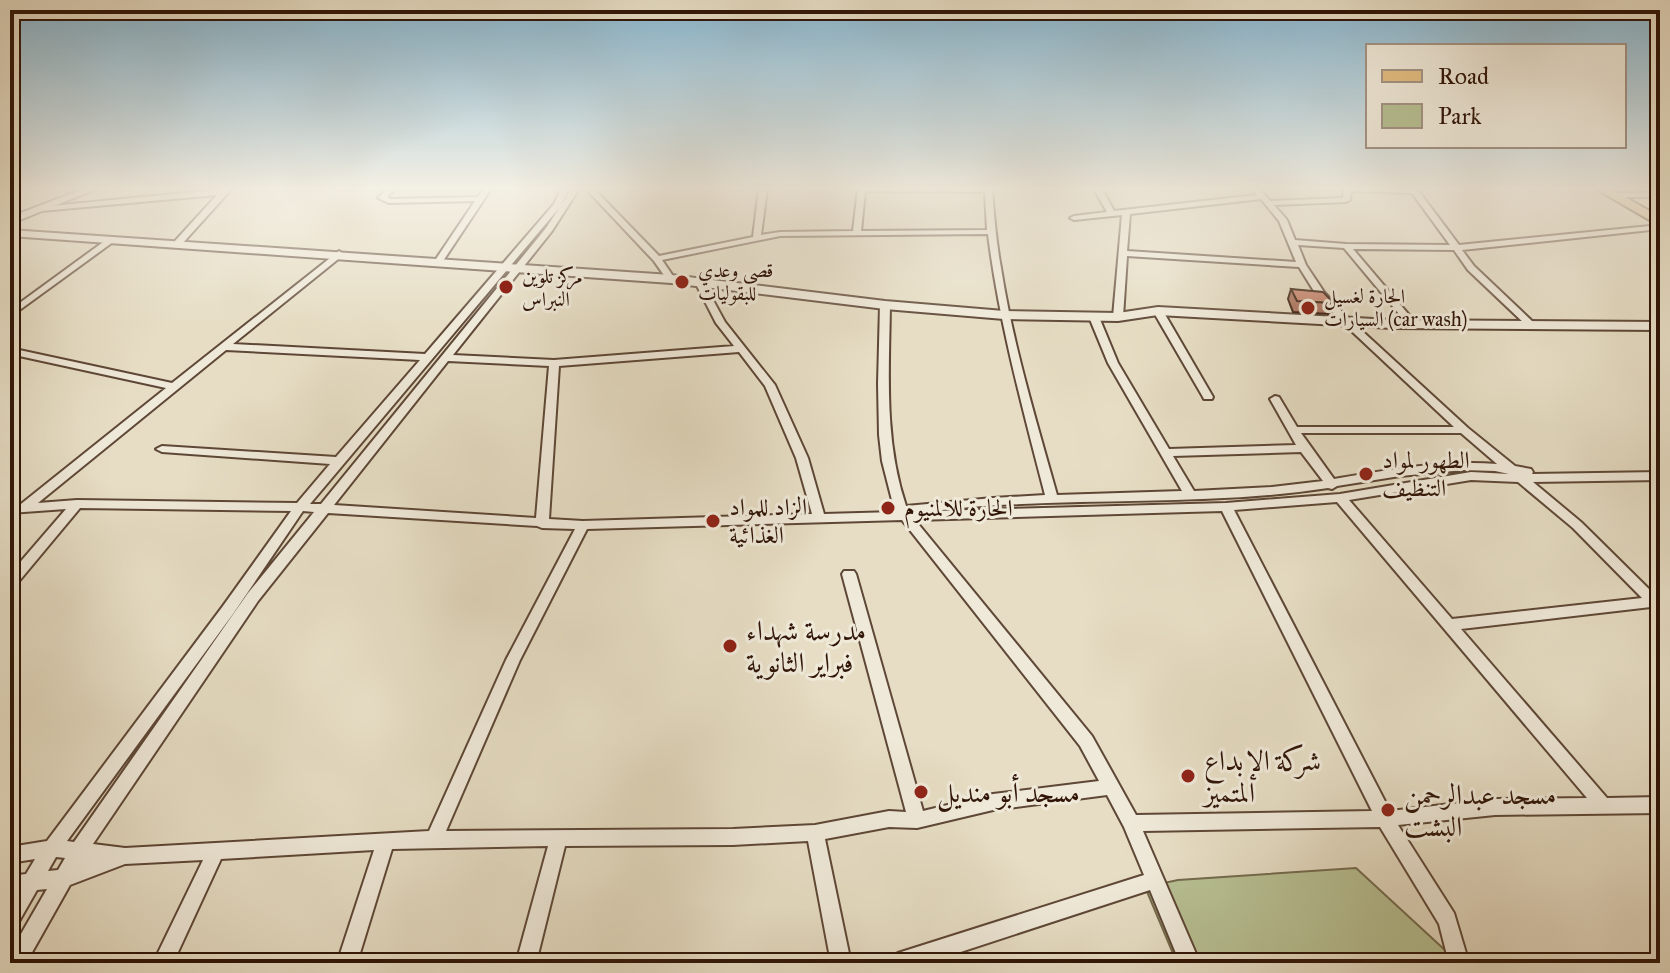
<svg xmlns="http://www.w3.org/2000/svg" width="1670" height="973" font-family="'IM FELL Great Primer',Amiri,serif">
<style>
.green{fill:#b7c093;stroke:#746a4d;stroke-width:2}
.lines{fill:none;stroke-linecap:round;stroke-linejoin:round}
.minor-casing{stroke:#5e4736;stroke-width:4}
.tertiary-casing{stroke:#5e4736;stroke-width:4}
.primary-casing{stroke:#301507;stroke-width:4}
.minor{fill:#efe9d9;fill-rule:evenodd}
.tertiary{fill:#efe9d9;fill-rule:evenodd}
.primary{fill:#e3be82;fill-rule:evenodd}
.wall{fill:#ab6f5b;stroke:#301507;stroke-width:2}
.building{fill:#c7816a;stroke:#301507;stroke-width:2}
.poi-dot{fill:#8f2418;stroke:#efe9d9;stroke-width:3}
.labels{text-anchor:middle;stroke-width:6;stroke-linejoin:round;paint-order:stroke}
.far-poi-label{font-size:20px;fill:#301507;stroke:#efe9d9;text-anchor:start}
.poi-label{font-size:24px;fill:#301507;stroke:#efe9d9;text-anchor:start}
.near-poi-label{font-size:28px;fill:#301507;stroke:#efe9d9;text-anchor:start}
</style>
<rect width="100%" height="100%" fill="#e6ddc4"/>
<filter id="stains"><feTurbulence type="fractalNoise" baseFrequency=".0025" numOctaves="4"/><feColorMatrix values="0 0 0 0 .2 0 0 0 0 .09 0 0 0 0 .02 0 0 0 .5 -.17"/></filter>
<radialGradient id="worn" r=".72"><stop offset=".6" stop-color="#630" stop-opacity="0"/><stop offset="1" stop-color="#630" stop-opacity=".3"/></radialGradient>
<polygon class="green" points="1356,868 1459,963 1177,963 1145,887 1178,880"/>
<g class="lines">
<defs>
<g id="minor">
<polygon points="225,189 229,191 228,193 181,245 178,245 174,243 175,241 217,195 41,211 37,209 41,207"/>
<polygon points="387,189 395,189 387,197 390,199 478,197 483,189 491,189 441,264 438,265 434,262 475,201 389,203 378,198"/>
<path d="M 561,189 L 569,189 L 561,205 L 571,189 L 579,189 L 552,231 L 453,355 L 554,360 L 734,346 L 716,323 L 695,282 L 696,280 L 702,280 L 725,322 L 775,385 L 808,458 L 824,514 L 895,512 L 882,461 L 879,435 L 878,384 L 880,305 L 885,302 L 890,305 C 889,373 884,441 906,506 L 993,498 L 1045,495 C 1023,409 999,323 988,234 L 780,236 L 662,260 L 675,279 L 671,282 L 668,281 L 654,261 L 586,189 L 594,189 L 659,256 L 753,237 L 759,189 L 767,189 L 761,235 L 780,232 L 853,231 L 858,189 L 992,189 C 994,215 996,242 1001,268 C 1013,345 1036,420 1057,495 L 1182,491 L 1108,363 L 1089,317 L 1094,314 L 1099,317 L 1118,363 L 1169,449 L 1296,445 L 1270,399 L 1275,396 L 1279,397 L 1297,427 L 1454,427 L 1343,323 L 1317,296 L 1299,267 L 1127,256 L 1123,317 L 1121,319 L 1115,319 L 1113,317 L 1122,215 L 1074,220 L 1070,218 L 1074,216 L 1107,212 L 1094,189 L 1102,189 L 1114,211 L 1257,195 L 1252,189 L 1260,189 L 1270,201 L 1343,198 L 1344,189 L 1417,189 L 1459,245 L 1660,225 L 1660,229 L 1462,250 L 1474,266 L 1532,321 L 1532,325 L 1526,325 L 1468,270 L 1454,250 L 1353,249 L 1415,322 L 1415,326 L 1409,326 L 1344,248 L 1298,245 L 1306,265 L 1324,292 L 1349,319 L 1468,428 L 1515,466 L 1531,469 L 1533,472 L 1532,474 L 1660,472 L 1660,480 L 1533,482 L 1581,522 L 1660,600 L 1660,613 L 1651,607 L 1461,629 L 1607,798 L 1660,797 L 1660,813 L 1495,815 L 1398,825 L 1454,913 L 1469,963 L 1449,963 L 1439,924 L 1380,827 L 1143,831 L 1200,963 L 1180,963 L 1150,890 L 927,963 L 888,963 L 891,956 L 898,953 L 1144,875 L 1124,827 L 1107,795 L 993,810 L 917,828 L 889,827 L 825,839 L 851,963 L 831,963 L 808,841 L 733,845 L 565,846 L 536,963 L 516,963 L 548,846 L 392,849 L 357,963 L 337,963 L 374,850 L 221,859 L 173,963 L 153,963 L 203,860 L 125,864 L 70,885 L 26,963 L 10,963 L 10,953 L 47,889 L 37,890 L 17,925 L 10,927 L 10,901 L 15,893 L 10,894 L 10,876 L 26,874 L 35,859 L 10,863 L 10,847 L 47,841 L 223,606 L 291,511 L 80,508 L 15,586 L 10,588 L 10,574 L 66,509 L 10,513 L 10,505 L 21,504 L 166,388 L 10,354 L 10,348 L 172,383 L 339,251 L 343,254 L 342,256 L 233,344 L 425,354 L 554,204 ZM 865,191 L 985,192 L 987,230 L 861,231 ZM 1351,191 L 1412,193 L 1450,245 L 1346,244 L 1295,240 L 1287,220 L 1274,205 L 1346,202 L 1350,200 ZM 1261,199 L 1279,221 L 1296,262 L 1127,251 L 1130,214 ZM 560,207 L 546,228 L 321,504 L 310,504 ZM 226,350 L 420,360 L 336,457 L 162,446 L 156,449 L 162,452 L 330,464 L 297,503 L 77,500 L 38,503 ZM 739,352 L 765,386 L 796,458 L 812,514 L 583,521 L 549,519 L 559,366 ZM 448,361 L 549,366 L 536,518 L 334,505 ZM 1301,433 L 1461,433 L 1497,464 C 1442,460 1388,470 1334,479 ZM 1301,452 L 1323,481 L 1272,487 L 1194,491 L 1173,456 ZM 1464,470 L 1495,471 L 1509,474 L 1471,472 L 1340,494 L 1226,503 L 933,511 C 1064,495 1197,508 1328,488 L 1332,489 L 1337,486 L 1400,476 ZM 1471,480 L 1518,482 L 1573,528 L 1642,598 L 1452,619 L 1349,500 ZM 1337,502 L 1587,798 L 1495,799 L 1390,811 L 1234,510 ZM 303,511 L 314,512 L 248,593 L 74,842 L 67,841 L 233,614 ZM 1222,511 L 1372,811 L 1136,815 L 1092,736 L 915,520 ZM 328,513 L 537,526 L 542,528 L 575,529 L 506,660 L 429,831 L 125,848 L 93,844 L 258,601 ZM 902,520 L 1080,746 L 1099,781 L 993,794 L 923,811 L 856,574 L 854,571 L 844,571 L 842,574 L 906,812 L 889,811 L 815,825 L 733,829 L 446,831 L 520,660 L 587,529 ZM 56,857 L 65,858 L 58,870 L 48,871 Z"/>
<rect x="1617" y="193" width="43" height="4"/>
<polygon points="106,240 113,242 10,317 10,310"/>
<polygon points="1158,308 1163,311 1213,397 1212,399 1204,399 1203,397 1153,311"/>
</g>
<g id="tertiary">
<polygon points="83,189 96,189 10,224 10,217"/>
<polygon points="10,230 671,275 885,301 1004,311 1118,313 1158,307 1392,320 1660,322 1660,330 1392,328 1158,315 1118,321 1004,319 885,309 671,283 10,236"/>
</g>
<polygon id="primary" points="1596,189 1611,189 1660,217 1660,226"/>
</defs>
<use href="#minor" class="minor-casing"/>
<use href="#tertiary" class="tertiary-casing"/>
<use href="#primary" class="primary-casing"/>
<use href="#minor" class="minor"/>
<use href="#tertiary" class="tertiary"/>
<use href="#primary" class="primary"/>
</g>
<polygon class="wall" points="1291,289 1334,303 1330,314 1293,312 1288,299"/>
<polygon class="building" points="1291,289 1323,292 1334,303 1297,301"/>
<linearGradient id="sky" x2="0" y2="1"><stop stop-color="#87b7d2"/><stop offset="0.58" stop-color="#f4f0e4"/><stop offset="1" stop-color="#f4f0e4" stop-opacity="0"/></linearGradient>
<rect width="1670" height="325" fill="url(#sky)"/>
<g class="poi-dot">
<circle cx="682" cy="282" r="8"/>
<circle cx="506" cy="287" r="8"/>
<circle cx="1308" cy="308" r="8"/>
<circle cx="1366" cy="474" r="8"/>
<circle cx="888" cy="508" r="8"/>
<circle cx="713" cy="521" r="8"/>
<circle cx="730" cy="646" r="8"/>
<circle cx="1188" cy="776" r="8"/>
<circle cx="921" cy="792" r="8"/>
<circle cx="1388" cy="810" r="8"/>
</g>
<g class="labels">
<g class="far-poi-label">
<text x="698" y="277">قصي وعدي<tspan x="698" dy="23">للبقوليات</tspan></text>
<text x="522" y="283">مركز تلوين<tspan x="522" dy="23">النبراس</tspan></text>
<text x="1324" y="303">الحارة لغسيل<tspan x="1324" dy="23">السيارات (car wash)</tspan></text>
</g>
<g class="poi-label">
<text x="1382" y="468">الطهور لمواد<tspan x="1382" dy="28">التنظيف</tspan></text>
<text x="729" y="515">الزاد للمواد<tspan x="729" dy="28">الغذائية</tspan></text>
<text x="904" y="516">الحارة للالمنيوم</text>
</g>
<g class="near-poi-label">
<text x="746" y="640">مدرسة شهداء<tspan x="746" dy="32">فبراير الثانوية</tspan></text>
<text x="1204" y="770">شركة الإبداع<tspan x="1204" dy="32">المتميز</tspan></text>
<text x="937" y="802">مسجد أبو منديل</text>
<text x="1404" y="804">مسجد عبدالرحمن<tspan x="1404" dy="32">البشت</tspan></text>
</g>
</g>
<rect width="1670" height="973" fill="none" stroke="#e6ddc4" stroke-width="40"/>
<rect x="12" y="12" width="1646" height="949" fill="none" stroke="#301507" stroke-width="4"/>
<rect x="20" y="20" width="1630" height="933" fill="none" stroke="#301507" stroke-width="2"/>
<rect x="1366" y="44" width="260" height="104" fill="#efe9d9" stroke="#a39485" stroke-width="2"/>
<rect x="1382" y="70" width="40" height="12" fill="#e3be82" stroke="#a39485" stroke-width="2"/>
<text x="1438" y="84" font-size="24" fill="#301507">Road</text>
<rect x="1382" y="104" width="40" height="24" fill="#b7c093" stroke="#a39485" stroke-width="2"/>
<text x="1438" y="124" font-size="24" fill="#301507">Park</text>
<rect width="100%" height="100%" filter="url(#stains)"/>
<rect width="100%" height="100%" fill="url(#worn)"/>
</svg>
